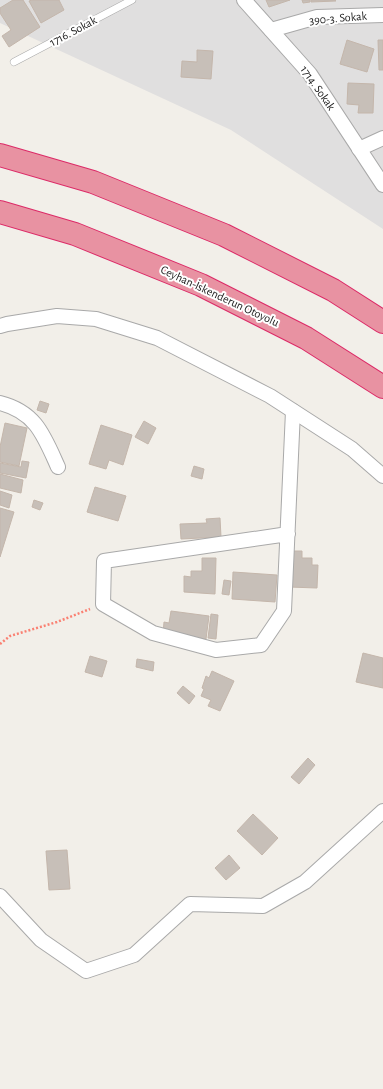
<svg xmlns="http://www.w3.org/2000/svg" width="383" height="1089" font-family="'Alegreya Sans',sans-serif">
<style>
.residential{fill:#e0dfdf}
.building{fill:#c7bfb8;stroke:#c4b6ab}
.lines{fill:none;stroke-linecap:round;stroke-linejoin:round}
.lane-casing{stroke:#a9a9a9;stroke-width:8}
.street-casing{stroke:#a9a9a9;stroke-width:16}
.highway-casing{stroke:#dc2a67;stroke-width:24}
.path{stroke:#fa8072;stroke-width:2.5;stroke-dasharray:2 2;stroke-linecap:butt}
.lane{stroke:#fff;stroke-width:7}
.street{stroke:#fff;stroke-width:14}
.highway{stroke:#e892a2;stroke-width:22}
.labels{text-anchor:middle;stroke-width:4;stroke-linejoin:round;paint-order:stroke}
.street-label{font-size:12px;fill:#222;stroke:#fff}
</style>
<rect width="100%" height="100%" fill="#f2efe9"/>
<polygon class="residential" points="0,0 383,0 383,229 231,130 0,23"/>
<g class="building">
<polygon points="13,0 23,0 40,27 9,47 2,36 11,30 0,13 0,8"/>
<polygon points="32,0 59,0 64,10 41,23 29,1"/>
<polygon points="266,0 290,0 269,7"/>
<polygon points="302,0 310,0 310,2 303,3"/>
<polygon points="311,0 335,0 336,1 311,2"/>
<polygon points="347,40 374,49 367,72 340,64"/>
<polygon points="378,40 383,40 383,70 379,70"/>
<polygon points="197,50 213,51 211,79 181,77 182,61 197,62"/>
<polygon points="348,83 374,84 373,113 358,113 359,105 347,104"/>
<polygon points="40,401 49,404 46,413 37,410"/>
<polygon points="144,421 156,428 148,444 135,437"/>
<polygon points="5,423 27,428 19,466 0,462 0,447"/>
<polygon points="101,425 132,435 123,465 109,460 106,469 89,464"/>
<polygon points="22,461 29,462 26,478 0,473 0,463 21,467"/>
<polygon points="194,466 204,469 202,479 191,476"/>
<polygon points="0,474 23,480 21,493 0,488"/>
<polygon points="95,487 126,496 118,521 87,512"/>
<polygon points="0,491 12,495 9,508 0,505"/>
<polygon points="34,500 43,503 40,510 32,507"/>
<polygon points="0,508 14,512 0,557"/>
<polygon points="220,518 221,537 181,539 180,524 207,523 206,519"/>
<polygon points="291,551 302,551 302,558 312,558 312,565 318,565 317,588 289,587"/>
<polygon points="202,558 216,558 215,594 184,592 184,576 191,577 191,571 202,571"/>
<polygon points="233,572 277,575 275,602 232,599"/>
<polygon points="224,580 231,581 229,595 222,594"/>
<polygon points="171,611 209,616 206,639 178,635 163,634 164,622 169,623"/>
<polygon points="211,614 218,615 216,639 208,638"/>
<polygon points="363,653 383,658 383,688 356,682"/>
<polygon points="90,656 107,661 102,677 85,672"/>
<polygon points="137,659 154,662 153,671 136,667"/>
<polygon points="212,671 234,681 220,711 208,706 211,700 201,696 204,689 202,688 206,676 209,678"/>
<polygon points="183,686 195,696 189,704 177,693"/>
<polygon points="308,758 315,765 299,784 291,777"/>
<polygon points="253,814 278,838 262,855 237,831"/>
<polygon points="67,850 70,889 49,890 46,851"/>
<polygon points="229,855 240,868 226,880 215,868"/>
</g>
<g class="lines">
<defs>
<polyline id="lane" points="14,62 132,0"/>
<g id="street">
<polyline points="244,0 310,74 383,185"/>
<polyline points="271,30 317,17 383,15"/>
<polyline points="359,149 383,138"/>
<polyline points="0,326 7,324 57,316 96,319 157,338 270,396 352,449 383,476"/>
<path d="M 0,403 C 36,412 44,436 58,467"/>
<polyline points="288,534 104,561 103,604 153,633 216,650 261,645 284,611 293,411"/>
<polyline points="0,896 41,940 86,971 134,955 190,904 263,906 305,882 383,811"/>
</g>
<g id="highway">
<polyline points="0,155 93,182 224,235 333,290 383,322"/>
<polyline points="0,212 75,234 201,285 306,338 383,387"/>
</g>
</defs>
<use href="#lane" class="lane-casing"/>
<use href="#street" class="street-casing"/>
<use href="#highway" class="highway-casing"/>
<polyline class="path" points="0,644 10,636 57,622 90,609"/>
<use href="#lane" class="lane"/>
<use href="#street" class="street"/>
<use href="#highway" class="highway"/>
</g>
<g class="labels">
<g class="street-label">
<text transform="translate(338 18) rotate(-5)" y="4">390-3. Sokak</text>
<text transform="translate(73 31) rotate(-28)" y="4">1716. Sokak</text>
<text transform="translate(318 88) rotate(55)" y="4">1714. Sokak</text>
<text transform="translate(220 296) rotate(25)" y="4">Ceyhan-İskenderun Otoyolu</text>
</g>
</g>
</svg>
